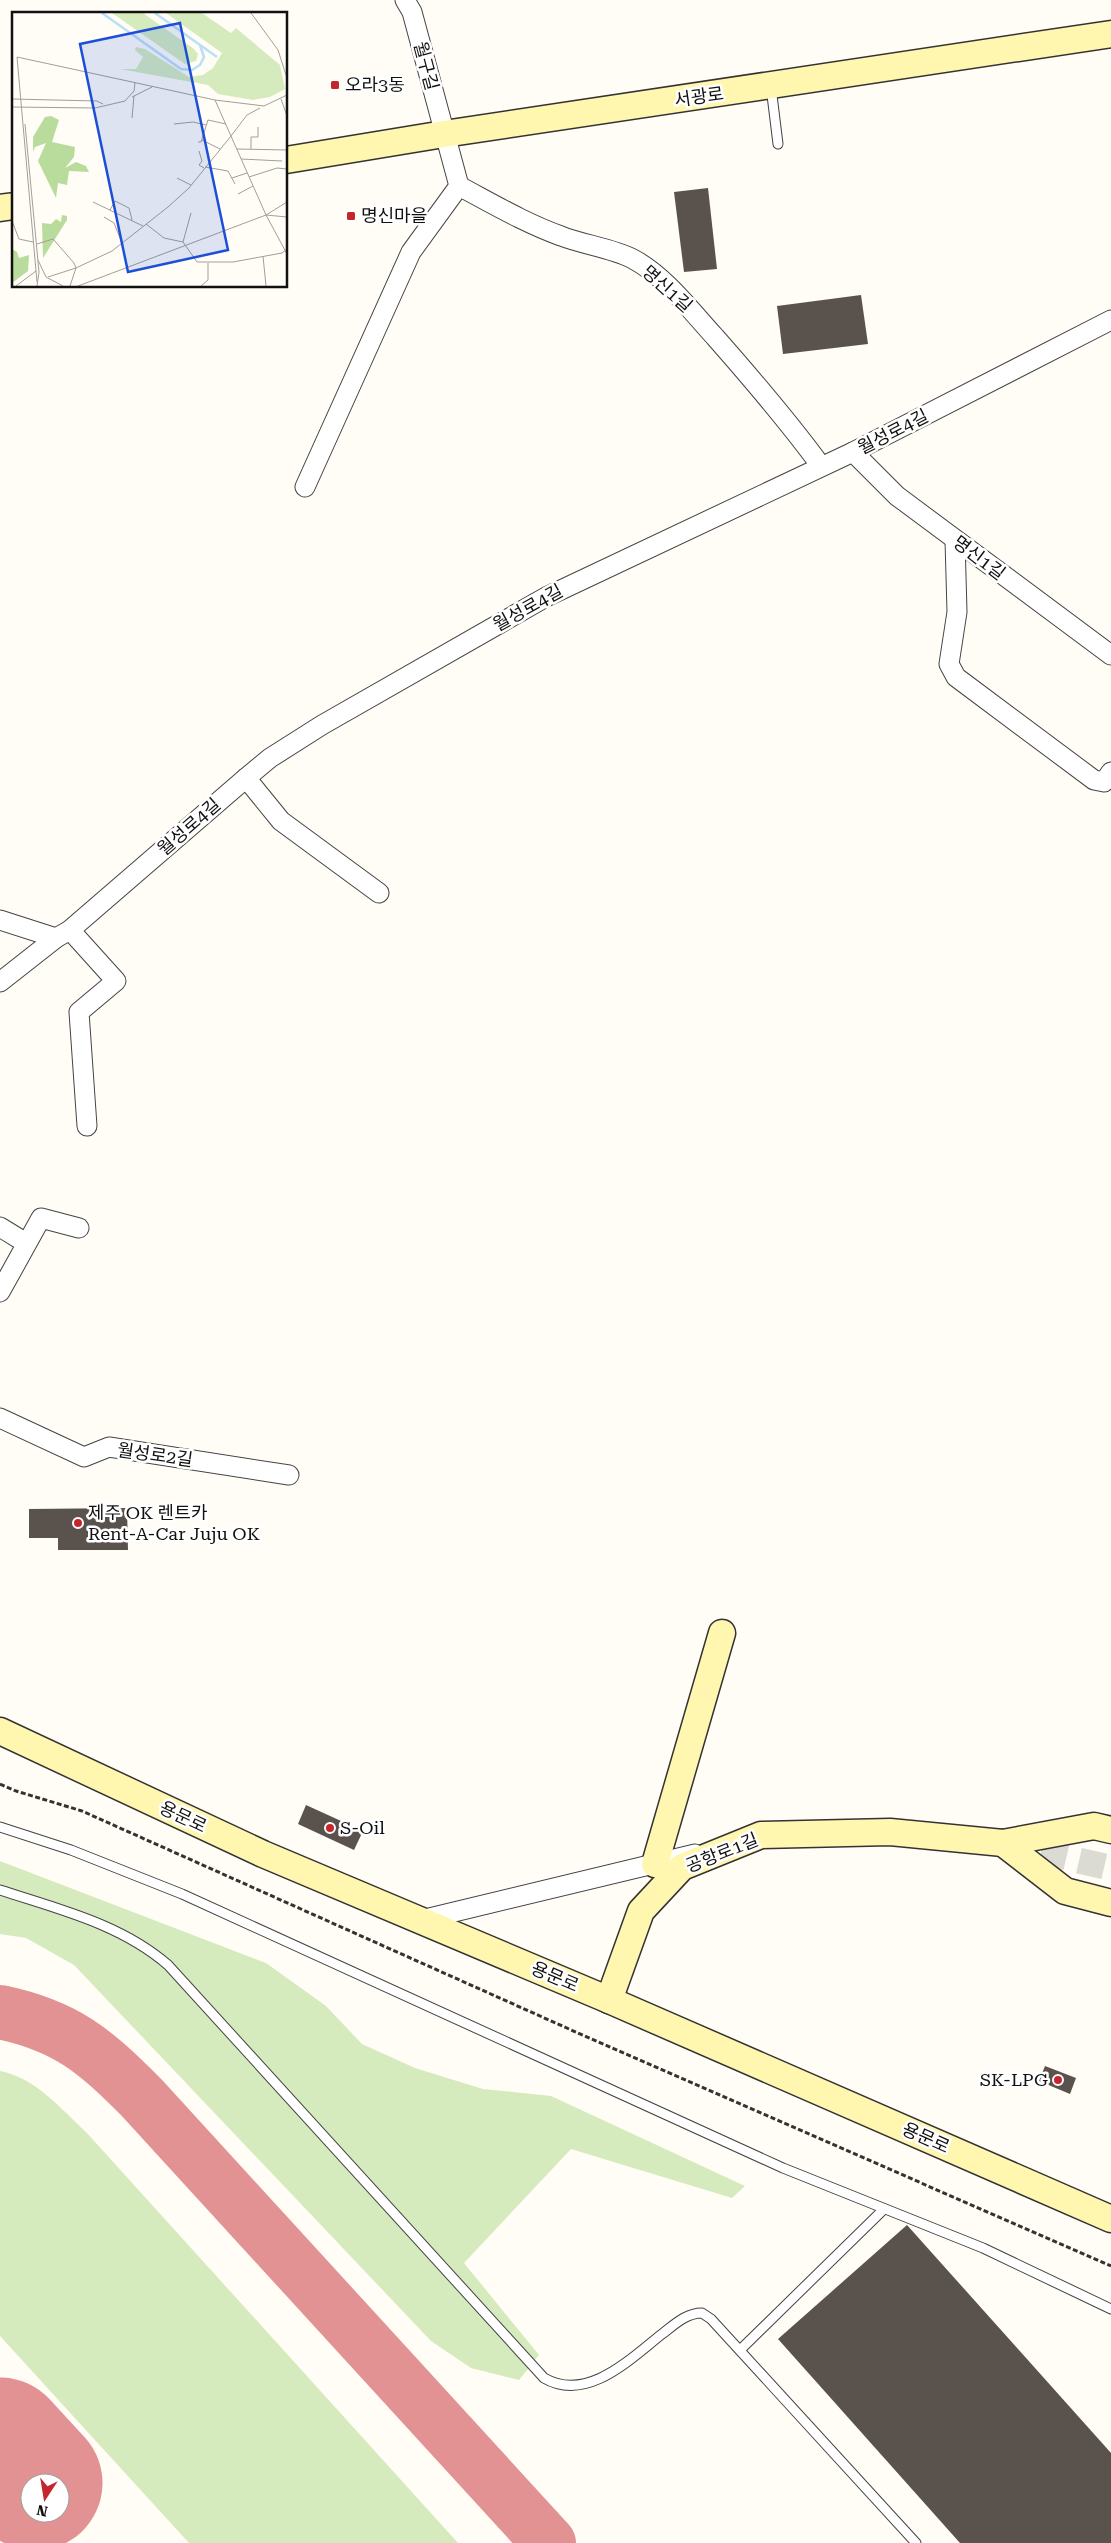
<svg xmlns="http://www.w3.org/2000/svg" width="1111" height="2543" font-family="'Roboto Serif','Noto Sans KR',serif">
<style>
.green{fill:#d5ebbd}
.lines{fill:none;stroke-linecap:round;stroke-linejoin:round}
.taxiway{stroke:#e29292;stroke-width:54}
.runway{stroke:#e29292;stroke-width:135}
.building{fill:#5a524d}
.secondary-tunnel{stroke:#dbdad3;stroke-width:26;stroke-dasharray:26 13;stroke-linecap:butt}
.lane-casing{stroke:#444;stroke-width:11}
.street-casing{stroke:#444;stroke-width:21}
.secondary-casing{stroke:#333;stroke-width:29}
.path{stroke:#333;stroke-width:3;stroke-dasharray:5 2.5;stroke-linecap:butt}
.lane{stroke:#fff;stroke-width:9}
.street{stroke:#fff;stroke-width:19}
.secondary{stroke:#fff6b0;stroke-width:26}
.poi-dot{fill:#c4262e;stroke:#fff;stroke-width:2}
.labels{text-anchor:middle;stroke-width:5;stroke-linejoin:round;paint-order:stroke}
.street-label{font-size:18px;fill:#111;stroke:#fff}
.poi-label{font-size:18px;fill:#111;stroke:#fff;text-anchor:start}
.inset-river{fill:none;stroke:#b9e0f7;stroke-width:2.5}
.inset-road{fill:none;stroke:#a09f9a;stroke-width:1}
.view{fill:#1d4ed8;fill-opacity:0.15;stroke:#1d4ed8;stroke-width:2.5}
.inset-edge{fill:none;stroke:#111;stroke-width:2.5}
</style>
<rect width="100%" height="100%" fill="#fffdf5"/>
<g class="green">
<polygon points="0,1861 266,1963 326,2006 362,2044 415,2068 483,2089 551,2096 745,2186 732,2198 571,2149 464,2263 539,2355 519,2380 471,2368 431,2341 74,1965 26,1938 0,1934"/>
<path d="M 0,2071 C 36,2078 60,2108 86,2132 L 458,2543 L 189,2543 L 0,2336 Z"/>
</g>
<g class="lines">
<path class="taxiway" d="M 0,2012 C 67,2026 95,2051 142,2098 L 549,2543"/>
<polyline class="runway" points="0,2445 35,2483"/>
</g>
<g class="building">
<polygon points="708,188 717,269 684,272 674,192"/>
<polygon points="861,295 868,344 783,354 777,306"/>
<polygon points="127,1508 128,1550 58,1550 58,1538 29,1538 29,1509"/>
<polygon points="306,1805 363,1831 354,1850 298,1824"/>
<polygon points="1045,2066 1076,2078 1070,2094 1039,2081"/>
<polygon points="907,2225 1111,2453 1111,2543 960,2543 778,2339"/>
</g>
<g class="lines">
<polyline class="secondary-tunnel" points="1003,1843 1111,1868"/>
<defs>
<g id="lane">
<polyline points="771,87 778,144"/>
<polyline points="0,1827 71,1850 182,1894 783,2168 983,2248 1111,2309"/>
<path d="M 0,1890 C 58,1909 121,1924 168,1965 L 544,2378 C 587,2403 630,2359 662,2334 C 674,2325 686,2313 702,2313 L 711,2319 L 916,2543"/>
<polyline points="740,2350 884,2209"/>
</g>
<g id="street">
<path d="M 459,186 C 493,204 525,223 561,236 C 584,245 612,248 633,259 C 665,276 691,311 715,337 C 752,379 788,421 821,466"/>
<polyline points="853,452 897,496 1111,655"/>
<polyline points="305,487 411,252 459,186 412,12 405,0"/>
<polyline points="955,540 957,612 949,664 956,677 1094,780 1104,782 1111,772"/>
<polyline points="246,778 281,821 379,893"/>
<polyline points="0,920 56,938"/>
<polyline points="70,930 116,981 79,1012 87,1126"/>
<polyline points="0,982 56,938 70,930 246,778 270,758 322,725 546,597 853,452 1111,320"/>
<polyline points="0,1227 26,1243"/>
<polyline points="0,1292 41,1218 79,1228"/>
<polyline points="0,1418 84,1457 109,1447 289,1475"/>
<polyline points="421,1920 695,1854"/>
</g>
<g id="secondary">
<polyline points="286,160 444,134 1111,34"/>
<polyline points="0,208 14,206"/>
<polyline points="0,1731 263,1854 609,2000 1111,2219"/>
<polyline points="1003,1843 1065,1891 1111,1903"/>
<polyline points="655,1864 722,1633"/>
<polyline points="609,2000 641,1911 682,1867 761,1835 890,1832 1003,1843 1094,1826 1111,1830"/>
</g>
</defs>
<use href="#lane" class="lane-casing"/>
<use href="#street" class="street-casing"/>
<use href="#secondary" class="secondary-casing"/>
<polyline class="path" points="0,1784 16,1791 82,1811 569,2029 1111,2266"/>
<use href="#lane" class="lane"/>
<use href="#street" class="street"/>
<use href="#secondary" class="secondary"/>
</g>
<g class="poi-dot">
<rect x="330" y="80" width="10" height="10" rx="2.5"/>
<rect x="346" y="211" width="10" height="10" rx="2.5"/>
<circle cx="78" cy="1523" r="5"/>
<circle cx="330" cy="1828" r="5"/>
<circle cx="1058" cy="2080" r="5"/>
</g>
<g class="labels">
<g class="street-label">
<text transform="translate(426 66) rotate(75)" y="6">월구길</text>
<text transform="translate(699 97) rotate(-8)" y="6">서광로</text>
<text transform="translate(667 289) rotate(42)" y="6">명신1길</text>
<text transform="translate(893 432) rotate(-27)" y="6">월성로4길</text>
<text transform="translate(979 558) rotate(37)" y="6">명신1길</text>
<text transform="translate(528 608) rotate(-29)" y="6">월성로4길</text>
<text transform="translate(189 827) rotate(-41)" y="6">월성로4길</text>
<text transform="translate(155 1455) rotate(8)" y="6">월성로2길</text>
<text transform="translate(183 1817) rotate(25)" y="6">용문로</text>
<text transform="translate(722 1853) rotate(-22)" y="6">공항로1길</text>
<text transform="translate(555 1977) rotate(23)" y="6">용문로</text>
<text transform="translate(926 2138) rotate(24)" y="6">용문로</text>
</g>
<g class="poi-label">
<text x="345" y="91">오라3동</text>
<text x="361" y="222">명신마을</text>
<text x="88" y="1519">제주 OK 렌트카<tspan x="88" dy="21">Rent-A-Car Juju OK</tspan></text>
<text x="340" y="1834">S-Oil</text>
<text x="1048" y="2086" text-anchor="end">SK-LPG</text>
</g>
</g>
<g transform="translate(12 12)">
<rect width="275" height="275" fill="#fffdf5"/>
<path d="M 100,1 L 131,1 L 182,37 L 186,42 L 184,49 L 173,52 ZM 154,1 L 190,1 L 219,21 L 224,16 L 268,53 L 273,77 L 258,85 L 241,88 L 206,82 L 196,73 L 108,57 L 124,57 L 131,45 L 123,38 L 124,35 L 133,37 L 177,65 L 191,63 L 201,56 L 210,41 Z" fill="#d5ebbd"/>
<path d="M 39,104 L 47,108 L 40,130 L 63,135 L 62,145 L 53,156 L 64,150 L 74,154 L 77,160 L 57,159 L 55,173 L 46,171 L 44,186 L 26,149 L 34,131 L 23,135 L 21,140 L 21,125 L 33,105 ZM 50,203 L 55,204 L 55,208 L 31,246 L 30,211 L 39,212 L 44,207 L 49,210 ZM 0,237 L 5,240 L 7,246 L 17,243 L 16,259 L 0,271 Z" fill="#b9dc9c"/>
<path class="inset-river" d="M 90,1 L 169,57 L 180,58 L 188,53 L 192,45 L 188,33M 143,1 L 205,45"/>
<path class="inset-road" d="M 239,1 L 266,38 L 275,66M 5,45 L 203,88 L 254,203 L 275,190M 5,45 L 25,270M 120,85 L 140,75M 0,87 L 85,89 L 91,92M 269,87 L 275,104M 203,88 L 252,94 L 275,83M 0,95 L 83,96 L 113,89 L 122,79 L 123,71M 120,106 L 122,84M 13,112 L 27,260 L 25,274M 162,112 L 181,110 L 194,113M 219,124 L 235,103 L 248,96M 190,128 L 208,137M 186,130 L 189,130 L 196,108 L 214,112M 225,137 L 275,138M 239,137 L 239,125 L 246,125 L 246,115M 187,139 L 190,149 L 187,153 L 192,156M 229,147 L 270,149M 193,155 L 216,159 L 223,172M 237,165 L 265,156 L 275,157M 165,166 L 179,173M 220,166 L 235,161M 226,182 L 241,174M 81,190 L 131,214M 98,198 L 103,189 L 117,196 L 120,208M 179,201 L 171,230 L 185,250 L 221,250 L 270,241 L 275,237M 254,203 L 275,242M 92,205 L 102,211 L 110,231M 0,209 L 7,227 L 21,230M 134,212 L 152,226 L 171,230M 25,232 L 41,227 L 62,251 L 64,256 L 36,265M 251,244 L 254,274M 26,248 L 34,265 L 51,274M 4,274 L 24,259M 58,274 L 64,256 L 100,239 L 156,195 L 177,176 L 219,124M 66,274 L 254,203 L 275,205M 189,274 L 196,268 L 196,251"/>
<path class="view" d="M 168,11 L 216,238 L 116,260 L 68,32 Z"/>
<rect width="275" height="275" class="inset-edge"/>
</g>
<g transform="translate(45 2498) rotate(192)"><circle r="24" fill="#ffffff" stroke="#a0a0a0"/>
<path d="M0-4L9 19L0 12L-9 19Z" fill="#c4262e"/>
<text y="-8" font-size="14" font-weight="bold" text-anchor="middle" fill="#111111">N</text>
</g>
</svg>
